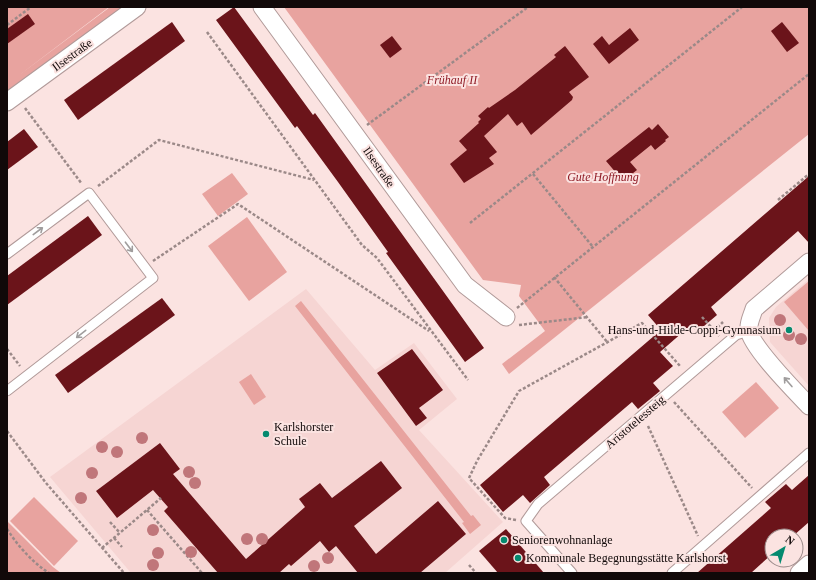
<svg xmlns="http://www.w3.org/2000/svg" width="816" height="580" font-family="Georgia,serif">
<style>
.built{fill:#f6d5d3}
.green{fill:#e8a39f}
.building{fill:#6b141a}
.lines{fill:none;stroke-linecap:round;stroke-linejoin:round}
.lane-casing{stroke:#b19a99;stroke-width:11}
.street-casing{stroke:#b19a99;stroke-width:19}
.path{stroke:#9b8988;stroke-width:2.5;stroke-dasharray:3 2;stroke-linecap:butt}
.lane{stroke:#fff;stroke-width:9}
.street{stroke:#fff;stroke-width:17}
.tree{fill:#c0767a}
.oneway{stroke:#a09d9d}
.poi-dot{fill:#058a6f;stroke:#fbe3e1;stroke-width:1.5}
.labels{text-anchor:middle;stroke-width:4;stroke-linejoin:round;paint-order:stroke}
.street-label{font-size:12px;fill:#110909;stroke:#fbe3e1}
.park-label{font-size:12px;font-style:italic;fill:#901c26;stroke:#fbe3e1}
.poi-label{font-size:12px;fill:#110909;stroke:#fbe3e1;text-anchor:start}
</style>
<rect width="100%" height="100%" fill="#fbe3e1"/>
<g class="built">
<polygon points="809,279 809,386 770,342 769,318 776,307"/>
<polygon points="306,289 375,370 414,343 457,399 419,430 503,522 445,573 131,573 50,477"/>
</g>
<g class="green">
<polygon points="7,7 109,7 18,76 110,7 125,7 7,94"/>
<polygon points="284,7 809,7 809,134 509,374 502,364 545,331 519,296 521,285 483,280"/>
<polygon points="232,173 248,194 218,216 202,194"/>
<polygon points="247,217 287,272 249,301 208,246"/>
<polygon points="809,281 809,331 784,302"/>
<polygon points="301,301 471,516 473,515 481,525 470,534 462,523 464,522 295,306"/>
<polygon points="251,374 266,397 254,405 239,382"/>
<polygon points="756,382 779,408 745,438 722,412"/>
<polygon points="34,497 78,541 54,566 10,521"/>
<polygon points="7,521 53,567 61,573 7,573"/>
</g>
<g class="building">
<polygon points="234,7 313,115 315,113 484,348 465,362 386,253 388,252 338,182 297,126 295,128 216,20"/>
<polygon points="28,14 35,24 7,44 7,29"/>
<polygon points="172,22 185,41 78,120 64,100"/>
<polygon points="782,22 799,43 787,52 771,31"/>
<polygon points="630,28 639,40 609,64 593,44 602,36 609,45"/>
<polygon points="392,36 402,49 390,58 380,45"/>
<polygon points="565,46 589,77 569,92 573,97 572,100 531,135 522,122 517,126 508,114 484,136 497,152 489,158 494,164 464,183 450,164 467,150 459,141 479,123 478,122 481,119 478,116 488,107 489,108 515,90 556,57 554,55"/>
<polygon points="658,124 669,137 665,140 666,141 655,150 651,145 630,162 637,170 623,181 606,161 649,127 652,130"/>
<polygon points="24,129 38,147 7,170 7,142"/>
<polygon points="809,176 809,243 798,231 711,307 717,315 697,332 691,325 660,352 673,366 653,383 660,391 638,409 632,402 544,477 550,485 530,503 523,495 503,512 480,485 661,330 648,315"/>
<polygon points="88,216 102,235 7,305 7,276"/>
<polygon points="162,298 175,315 68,393 55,375"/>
<polygon points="412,349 443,390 419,408 427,418 416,426 377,373"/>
<polygon points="160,443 180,469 173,474 246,559 305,507 299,499 320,483 332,498 381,461 402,488 354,526 376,554 438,501 466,534 420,573 358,573 336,546 329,552 320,541 291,566 289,564 279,573 218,573 164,511 168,507 153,490 117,518 96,491"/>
<polygon points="809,475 809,522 793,536 772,536 772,554 751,573 697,573 771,508 765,502 786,484 792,490"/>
<polygon points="506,529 544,573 498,573 479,551"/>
</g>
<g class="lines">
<defs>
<g id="lane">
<polyline points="7,254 89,193 153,278 7,391"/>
<polyline points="572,573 526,521 538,504 736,335 749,331"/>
<polyline points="672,573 809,453"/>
</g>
<g id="street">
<polyline points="262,7 465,285 506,317"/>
<polyline points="7,102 137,7"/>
<path d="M 809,262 L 754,309 C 752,316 748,323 749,330 C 751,347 796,392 809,406"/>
<polyline points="799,573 809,564"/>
</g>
</defs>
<use href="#lane" class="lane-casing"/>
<use href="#street" class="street-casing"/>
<g class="path">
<polyline points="7,25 31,7"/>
<polyline points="207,32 362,245 377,258 468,380"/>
<polyline points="25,108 82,184"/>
<polyline points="367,125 528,7"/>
<polyline points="533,174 593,247"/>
<polyline points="98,186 159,140 314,180"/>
<polyline points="778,200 809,174"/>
<polyline points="470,223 742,7"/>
<polyline points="153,261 238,204 429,331"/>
<polyline points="554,277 608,343"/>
<polyline points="517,308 809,74"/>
<polyline points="702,317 719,336"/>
<polyline points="519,325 588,317"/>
<polyline points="714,331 723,322"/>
<polyline points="7,349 20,366"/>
<polyline points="674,402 752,488"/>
<polyline points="648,426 698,536"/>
<polyline points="7,431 46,483 124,573"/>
<polyline points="147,510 202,573"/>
<polyline points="516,520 505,518 469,478 477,461 519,391 642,323 680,366"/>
<polyline points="110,522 120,533"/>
<path d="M 7,529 C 18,546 32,562 49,573"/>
<polyline points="114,538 122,547"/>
<polyline points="102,548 161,498"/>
<polyline points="469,565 476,573"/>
</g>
<use href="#lane" class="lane"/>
<use href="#street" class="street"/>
</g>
<g class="tree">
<circle cx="780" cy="320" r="6"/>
<circle cx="789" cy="335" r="6"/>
<circle cx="801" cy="339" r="6"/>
<circle cx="142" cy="438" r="6"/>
<circle cx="102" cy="447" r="6"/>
<circle cx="117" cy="452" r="6"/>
<circle cx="189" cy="472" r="6"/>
<circle cx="92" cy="473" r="6"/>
<circle cx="195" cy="483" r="6"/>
<circle cx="81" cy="498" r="6"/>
<circle cx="153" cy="530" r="6"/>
<circle cx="247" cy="539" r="6"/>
<circle cx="262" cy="539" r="6"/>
<circle cx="191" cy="552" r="6"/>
<circle cx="158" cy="553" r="6"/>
<circle cx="328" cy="558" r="6"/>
<circle cx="153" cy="565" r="6"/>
<circle cx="314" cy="566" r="6"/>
</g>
<defs><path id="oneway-shaft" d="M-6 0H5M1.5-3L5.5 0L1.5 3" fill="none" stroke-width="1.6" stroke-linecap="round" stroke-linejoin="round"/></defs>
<g class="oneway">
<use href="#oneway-shaft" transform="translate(38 231) rotate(-37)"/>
<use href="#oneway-shaft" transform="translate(129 247) rotate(53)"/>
<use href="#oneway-shaft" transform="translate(81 334) rotate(142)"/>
<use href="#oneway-shaft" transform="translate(788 382) rotate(-131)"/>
</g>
<g class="poi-dot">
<circle cx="789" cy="330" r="4"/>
<circle cx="266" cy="434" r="4"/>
<circle cx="504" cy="540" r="4"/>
<circle cx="518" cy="558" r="4"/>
</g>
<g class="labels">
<g class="street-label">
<text transform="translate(72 55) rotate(-36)" y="4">Ilsestraße</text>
<text transform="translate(379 167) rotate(55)" y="4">Ilsestraße</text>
<text transform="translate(635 422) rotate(-41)" y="4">Aristotelessteig</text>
</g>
<g class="park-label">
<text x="452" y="84">Frühauf II</text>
<text x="603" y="181">Gute Hoffnung</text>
</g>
<g class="poi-label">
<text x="781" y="334" text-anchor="end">Hans-und-Hilde-Coppi-Gymnasium</text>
<text x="274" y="431">Karlshorster<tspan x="274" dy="14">Schule</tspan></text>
<text x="512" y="544">Seniorenwohnanlage</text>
<text x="526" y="562">Kommunale Begegnungsstätte Karlshorst</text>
</g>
</g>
<rect width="816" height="580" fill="none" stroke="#110909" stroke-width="16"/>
<g transform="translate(784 548) rotate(38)"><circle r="19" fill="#fbe3e1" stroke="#9d8c8b"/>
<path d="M0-3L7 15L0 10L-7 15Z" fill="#058a6f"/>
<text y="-6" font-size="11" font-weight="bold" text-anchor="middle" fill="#110909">N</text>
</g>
</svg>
